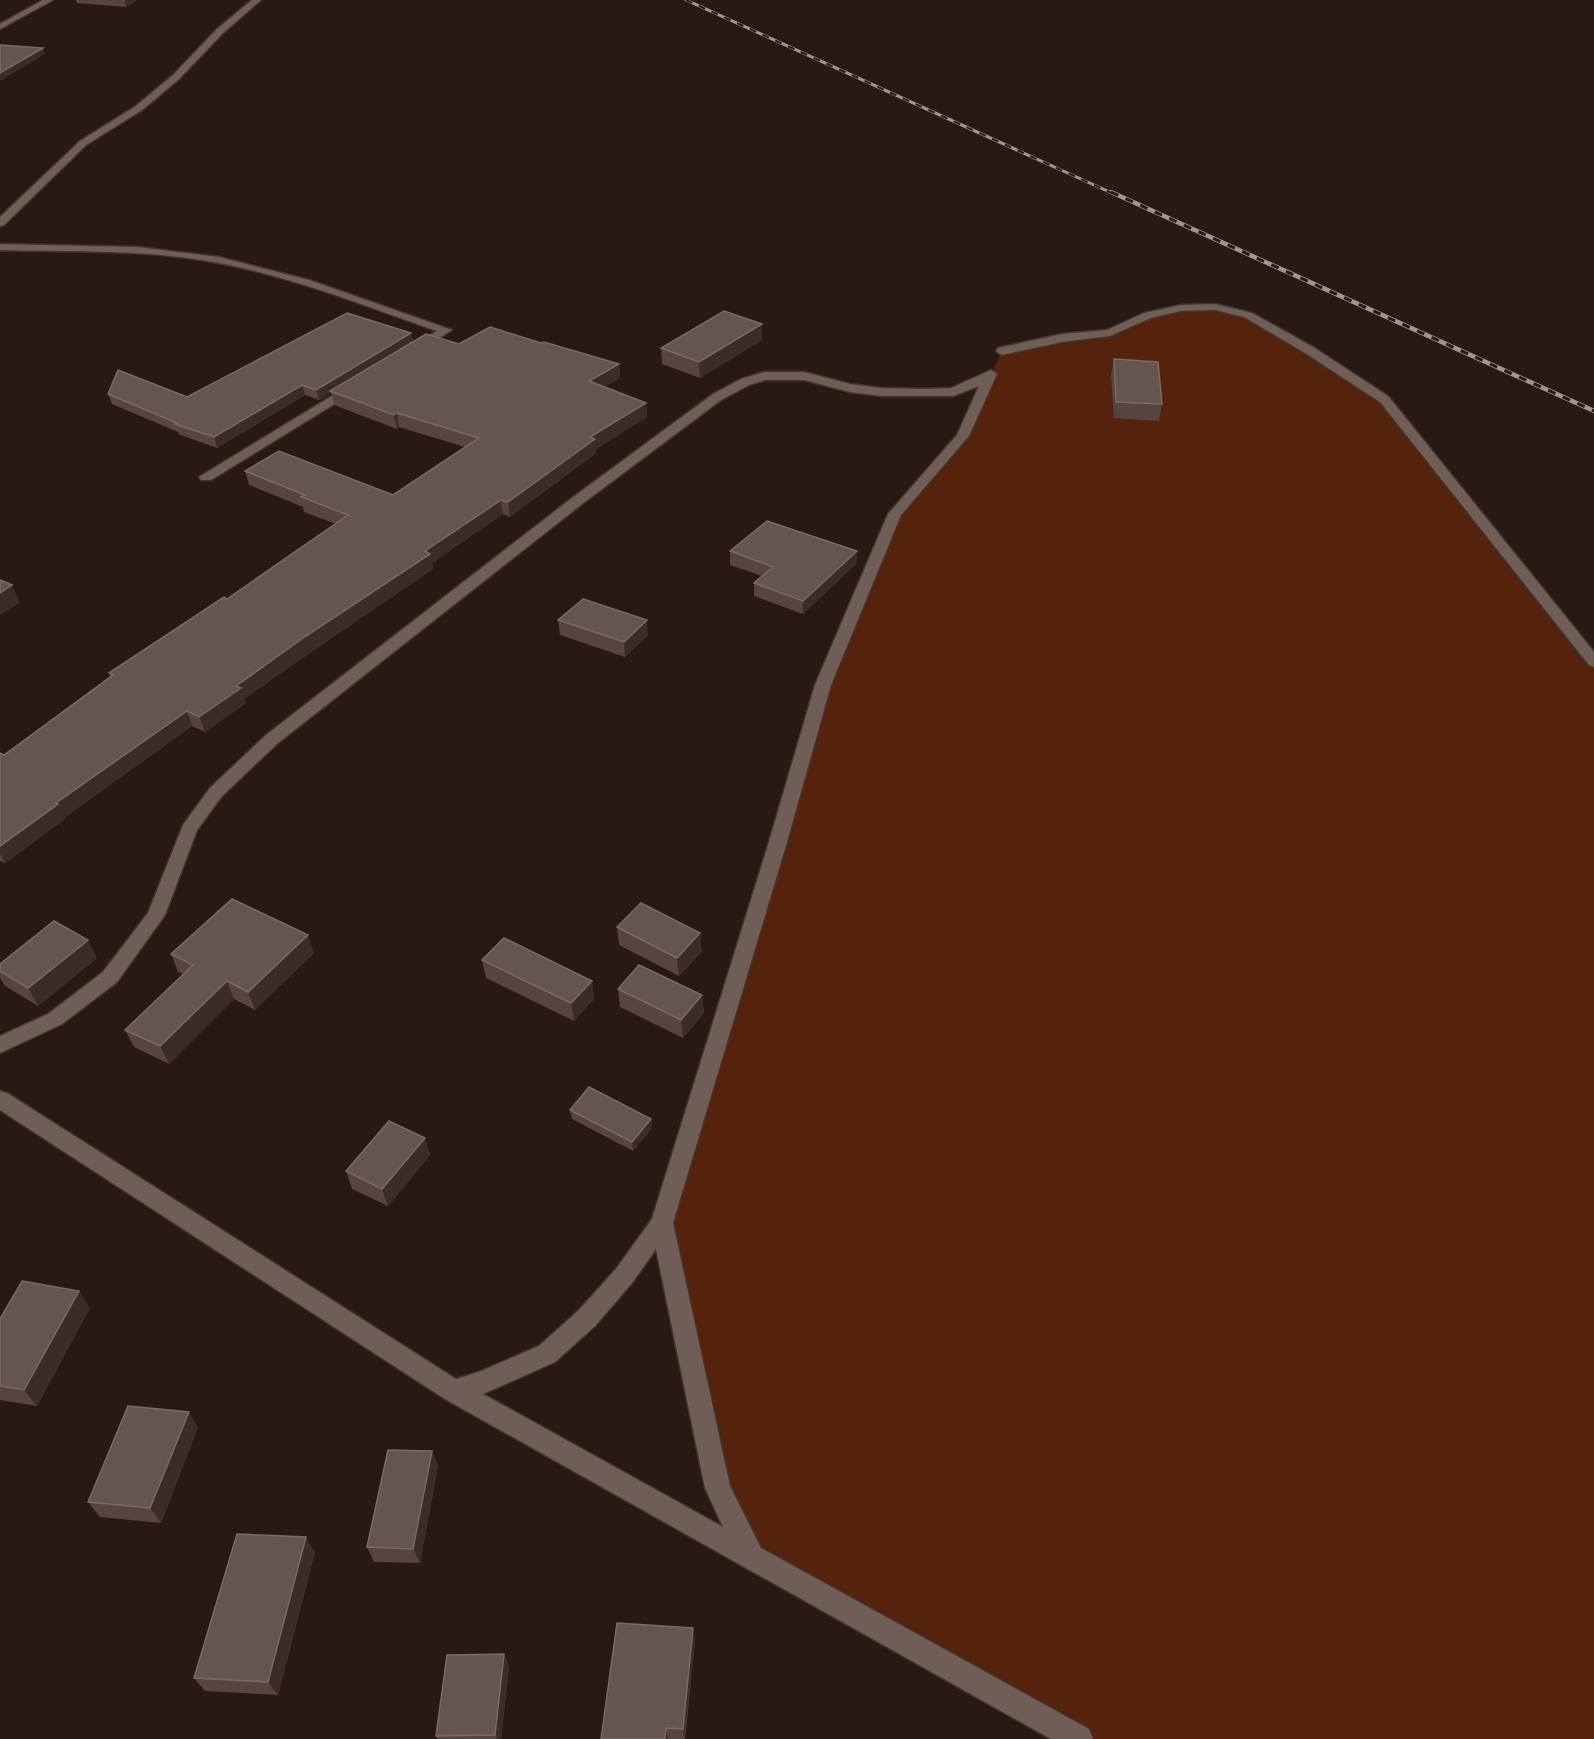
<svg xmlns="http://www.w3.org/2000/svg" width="1594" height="1739" font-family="Montserrat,sans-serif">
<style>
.green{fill:#55230c}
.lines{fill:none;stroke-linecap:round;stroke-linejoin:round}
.street-casing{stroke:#403531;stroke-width:3}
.street{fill:#6f5d56;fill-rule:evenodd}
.rail-far1-casing{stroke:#a19590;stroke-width:3}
.rail-casing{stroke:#a19590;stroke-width:4.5}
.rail-far1{stroke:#281914;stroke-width:2;stroke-dasharray:7;stroke-linecap:butt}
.rail{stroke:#281914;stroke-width:3;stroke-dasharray:8;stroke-linecap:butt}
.wall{fill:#55443f}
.shaded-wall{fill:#3c2c27}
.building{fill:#65554f;stroke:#796a65;stroke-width:1.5}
</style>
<rect width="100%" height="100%" fill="#281914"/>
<polygon class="green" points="1215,307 1248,315 1384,399 1594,662 1594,1739 1079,1739 752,1558 718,1488 662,1223 823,685 895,514 963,436 1002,351 1088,337 1148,315"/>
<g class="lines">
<defs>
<g id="street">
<polygon points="43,0 53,0 0,29 0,24"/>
<polygon points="252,0 261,0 223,33 179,79 142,110 86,145 4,225 0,226 0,217 80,141 136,106 173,75 217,29"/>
<path d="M 0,244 L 137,247 L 219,257 L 309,280 L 452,330 L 415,353 L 411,352 L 411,346 L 437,331 C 365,306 293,277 219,263 C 147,249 73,252 0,250 Z"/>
<polygon points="1215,304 1252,313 1313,347 1388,396 1594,652 1594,667 1589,665 1380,402 1305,353 1244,317 1215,310 1181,311 1151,318 1110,336 1062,342 1002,355 996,351 998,348 1062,334 1107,330 1144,313 1181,305"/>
<path d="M 991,370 L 997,374 L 969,436 L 901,515 L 831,685 L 787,842 L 673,1223 L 730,1486 L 761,1548 L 1089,1729 L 1093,1739 L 1051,1739 L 445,1399 L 0,1110 L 0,1091 L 7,1093 L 456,1379 L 479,1372 L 539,1346 L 579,1310 L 616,1269 L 652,1219 L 769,842 L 815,685 L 888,514 L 957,435 L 979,386 L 953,396 L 881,396 L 850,392 L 804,380 L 765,380 L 749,385 L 721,400 L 582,504 L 278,743 L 222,796 L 197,830 L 165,915 L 117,982 L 62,1024 L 0,1053 L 0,1036 L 48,1014 L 103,972 L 148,913 L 183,825 L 210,788 L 266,735 L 572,498 L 713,394 L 741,379 L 764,372 L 804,372 L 850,384 L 881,388 L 923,389 L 951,388 ZM 656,1249 L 705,1488 L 723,1527 L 483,1394 L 555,1362 L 595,1326 L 632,1283 Z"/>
<polygon points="353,383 359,387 357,390 211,480 201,480 199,477"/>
</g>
</defs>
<use href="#street" class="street-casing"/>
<use href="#street" class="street"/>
<defs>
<polyline id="rail-far1" points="686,0 1114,194"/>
<polyline id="rail" points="1111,192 1594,411"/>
</defs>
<use href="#rail-far1" class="rail-far1-casing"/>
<use href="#rail" class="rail-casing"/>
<use href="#rail-far1" class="rail-far1"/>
<use href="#rail" class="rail"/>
</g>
<g class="wall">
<polygon points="76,0 137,0 126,7 77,3"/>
<polygon points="411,333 413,341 459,344 541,343 619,364 620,378 604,387 646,403 647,417 596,449 596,453 510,517 503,514 432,563 433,569 311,652 244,699 246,703 205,732 192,726 64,818 65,819 5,863 0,861 0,753 4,755 110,676 109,673 227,599 336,524 304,512 303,507 249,485 245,471 393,495 465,447 399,427 397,429 334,405 331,393 319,400 305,395 217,448 178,434 178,432 112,404 108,394 187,397"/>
<polygon points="762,340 700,378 662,364 661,348"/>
<polygon points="1114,359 1162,404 1159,421 1114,418 1111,375"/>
<polygon points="730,551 857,551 856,564 803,614 754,596 754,583 762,576 730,565"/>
<polygon points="558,620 648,635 625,657 560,635"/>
<polygon points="617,927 702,951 679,976 619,945"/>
<polygon points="314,953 255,1010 234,999 169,1064 134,1047 125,1030 183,974 178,972 171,954"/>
<polygon points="97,958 38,1006 5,986 0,978 0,964"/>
<polygon points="482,960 592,981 594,999 574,1021 486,978"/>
<polygon points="618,989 702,995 704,1013 683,1038 620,1007"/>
<polygon points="570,1110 651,1119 652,1128 633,1151 572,1119"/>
<polygon points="425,1138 430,1155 388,1206 352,1189 346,1171"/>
<polygon points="90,1308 37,1406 0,1400 0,1319"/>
<polygon points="198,1427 161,1523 100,1517 88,1502"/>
<polygon points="432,1451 438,1466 420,1563 374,1562 367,1547"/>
<polygon points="315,1552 278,1695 205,1691 194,1678"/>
<polygon points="693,1628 695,1641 685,1739 601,1739"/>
<polygon points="504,1654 509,1667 501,1739 438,1739 436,1736"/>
</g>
<g class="shaded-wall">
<polygon points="125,0 137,0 126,7"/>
<polygon points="43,48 45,54 0,81 0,73"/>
<polygon points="762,324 762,340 700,378 699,362"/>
<polygon points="411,333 413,343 330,391 331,393 319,400 316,390"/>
<polygon points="619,364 620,378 590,395 589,381"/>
<polygon points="302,385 305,395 217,448 214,437"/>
<polygon points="646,403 647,417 596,449 596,453 510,517 508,502 590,437"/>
<polygon points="397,413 399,427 397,429 394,415"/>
<polygon points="501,500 503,514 432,563 433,569 311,652 244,699 246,703 205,732 199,717 236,686 425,551"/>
<polygon points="857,551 856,564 803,614 803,601"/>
<polygon points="12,585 20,603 0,615 0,593"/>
<polygon points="647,620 648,635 625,657 624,642"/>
<polygon points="187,711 192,726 64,818 65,819 5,863 0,853 0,846 56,803"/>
<polygon points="700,933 702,951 679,976 677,958"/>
<polygon points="308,935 314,953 255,1010 248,992"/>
<polygon points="88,940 97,958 38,1006 28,988"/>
<polygon points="227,981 234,999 169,1064 160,1046"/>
<polygon points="592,981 594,999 574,1021 571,1003"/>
<polygon points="702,995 704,1013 683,1038 681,1020"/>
<polygon points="651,1119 652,1128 633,1151 632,1142"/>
<polygon points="425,1138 430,1155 388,1206 382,1189"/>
<polygon points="79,1291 90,1308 37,1406 24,1390"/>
<polygon points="189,1412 198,1427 161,1523 150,1508"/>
<polygon points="432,1451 438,1466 420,1563 413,1549"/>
<polygon points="306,1537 315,1552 278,1695 268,1682"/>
<polygon points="693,1628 695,1641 684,1739 683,1729"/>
<polygon points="504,1654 509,1667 501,1739 497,1739 495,1735"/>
<polygon points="666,1728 668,1739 665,1739"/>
</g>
<g class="building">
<polygon points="0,45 43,48 0,73"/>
<polygon points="724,311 762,324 699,362 661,348"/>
<polygon points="347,313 411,333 316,390 302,385 214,437 175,424 177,423 108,394 118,370 187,397"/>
<polygon points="490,327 541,343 544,342 619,364 589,381 646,403 590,437 595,439 508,502 501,500 425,551 430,554 306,636 236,686 241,688 199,717 187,711 56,803 58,804 0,846 0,753 4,755 113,675 109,673 224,597 227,599 348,515 301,497 305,495 245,471 279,451 393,495 479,438 397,413 394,415 330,391 426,334 459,344"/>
<polygon points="1114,359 1158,362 1162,404 1116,402"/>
<polygon points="767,521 857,551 803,601 754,583 773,567 730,551"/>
<polygon points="0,580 12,585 0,593"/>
<polygon points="583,599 647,620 624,642 558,620"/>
<polygon points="232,899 308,935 248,992 227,981 160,1046 125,1030 193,965 171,954"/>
<polygon points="641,903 700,933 677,958 617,927"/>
<polygon points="54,921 88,940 28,988 0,971 0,964"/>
<polygon points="504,938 592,981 571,1003 482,960"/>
<polygon points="639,965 702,995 681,1020 618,989"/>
<polygon points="589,1087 651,1119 632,1142 570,1110"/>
<polygon points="389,1121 425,1138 382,1189 346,1171"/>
<polygon points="22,1281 79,1291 24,1390 0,1386 0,1319"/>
<polygon points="128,1406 189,1412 150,1508 88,1502"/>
<polygon points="388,1450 432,1451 413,1549 367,1547"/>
<polygon points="237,1534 306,1537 268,1682 194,1678"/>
<polygon points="617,1623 693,1628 683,1729 666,1728 665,1739 601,1739"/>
<polygon points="504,1654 495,1735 436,1736 447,1655"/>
</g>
</svg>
